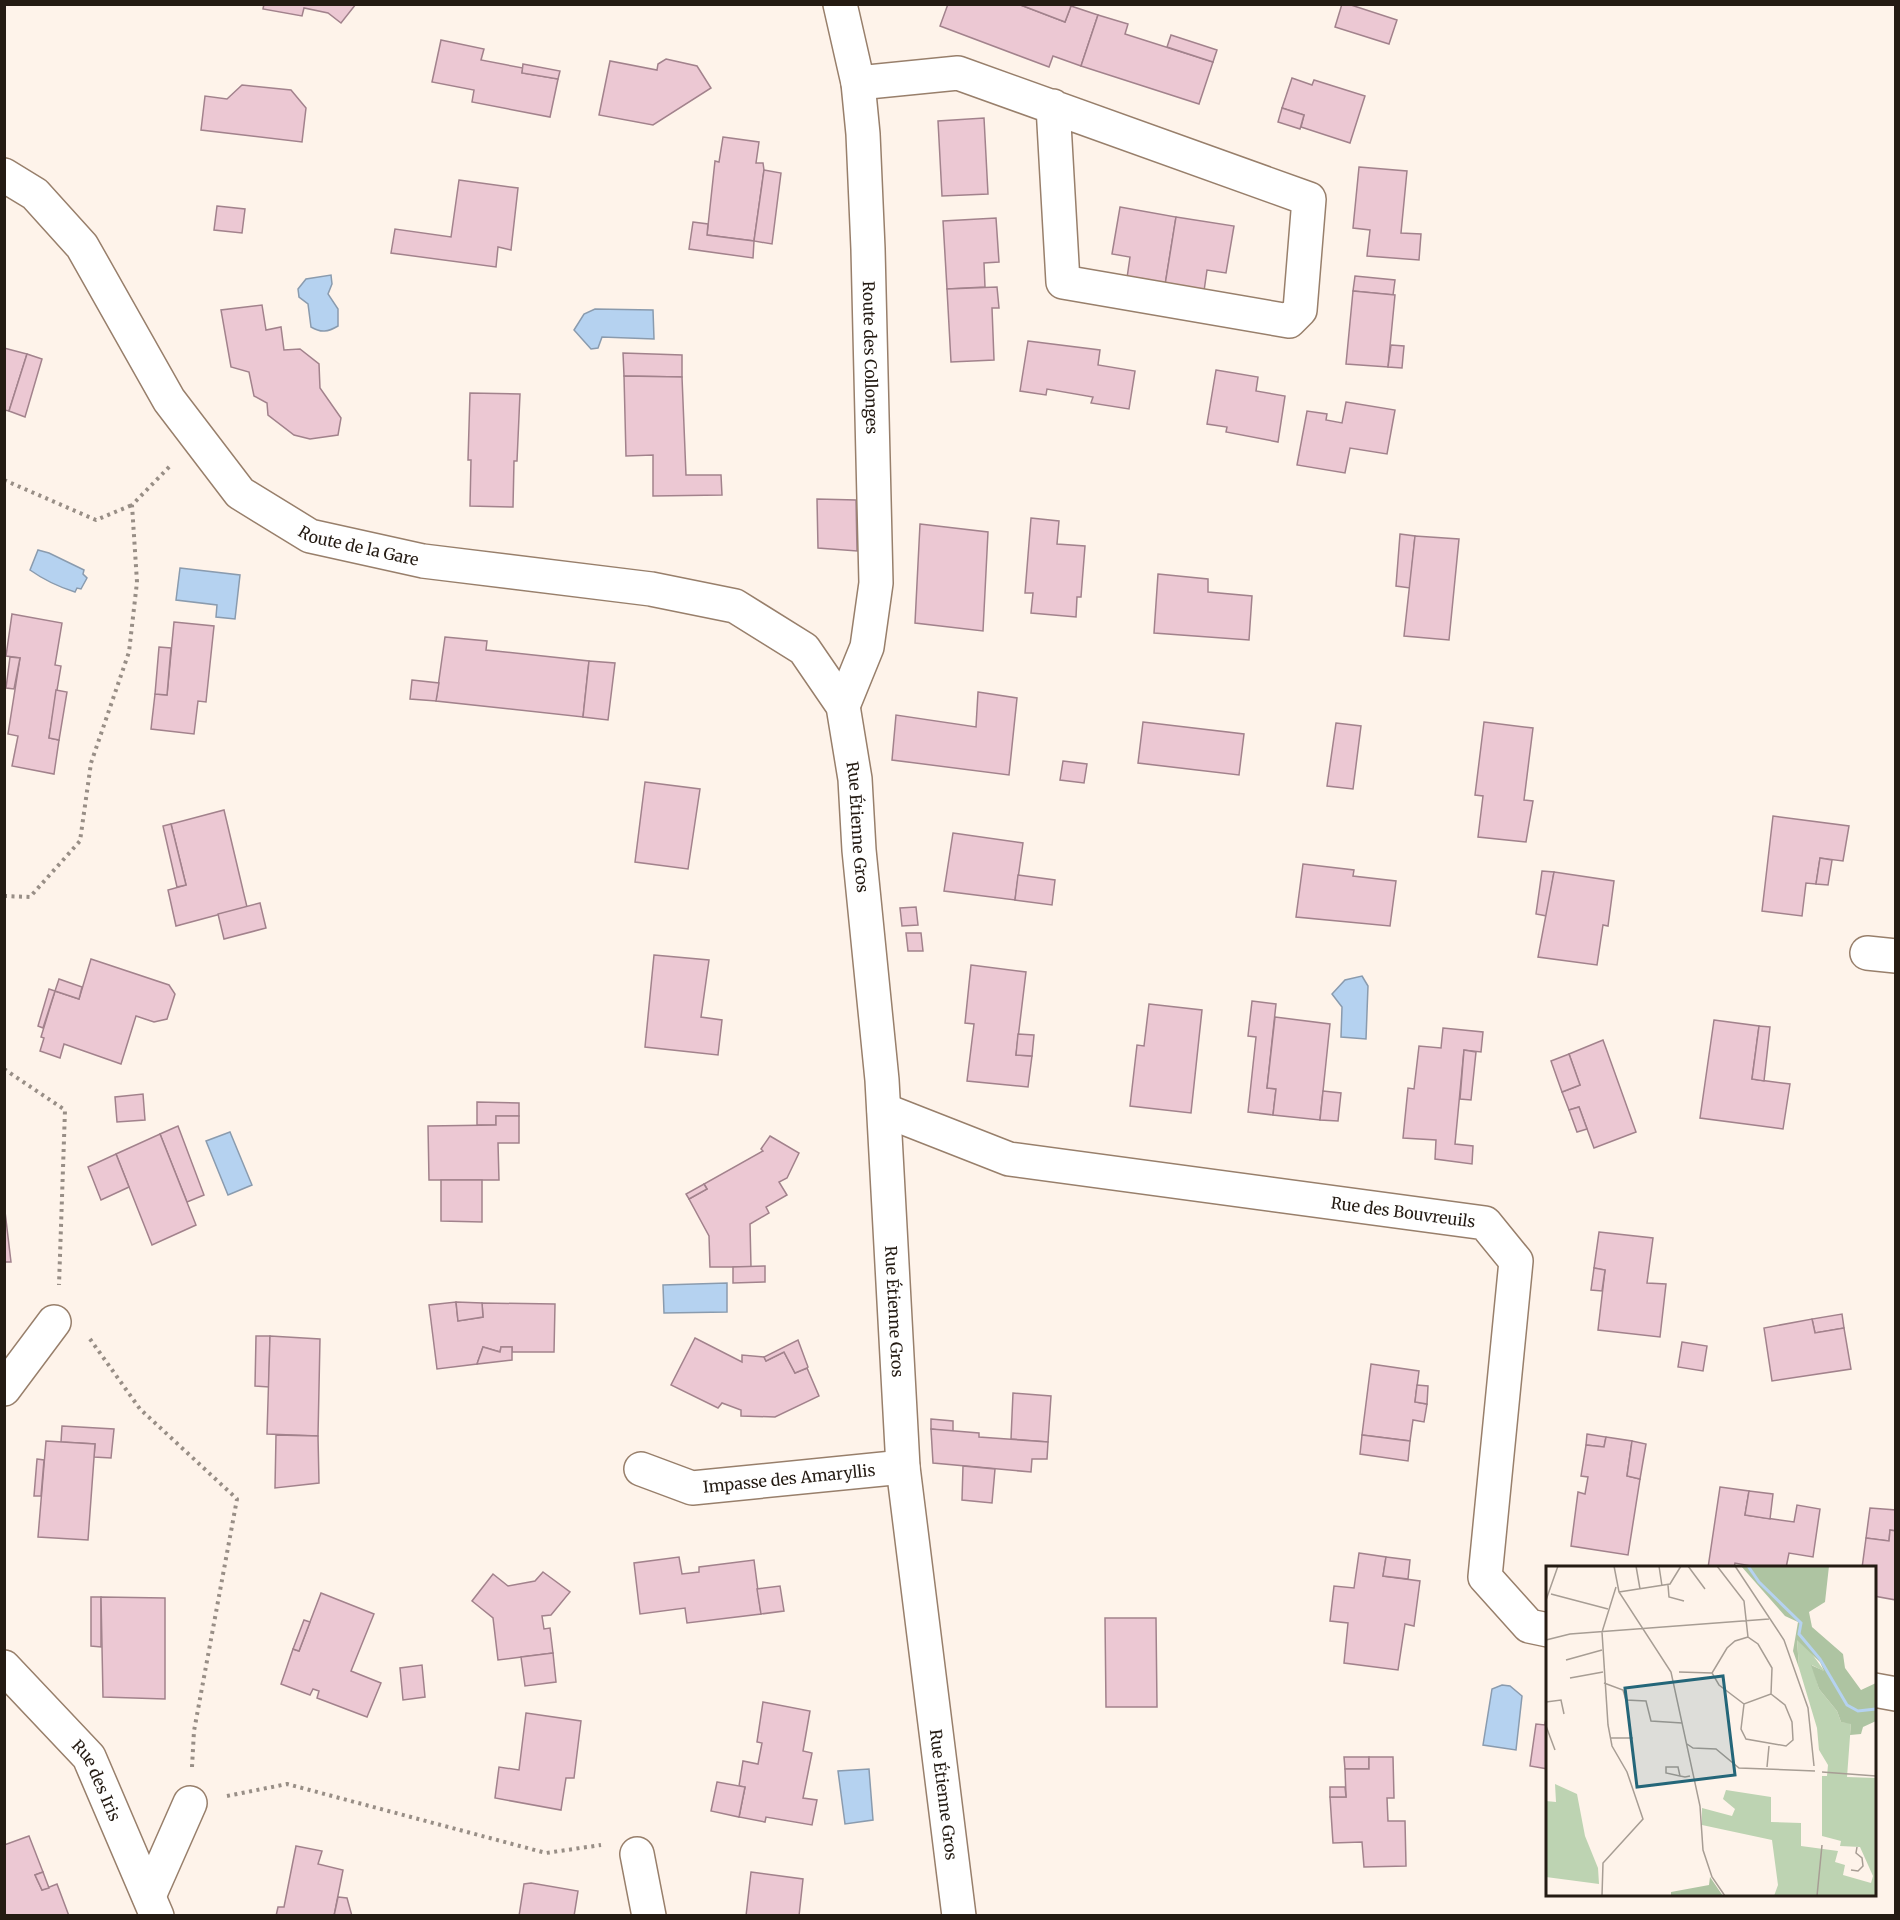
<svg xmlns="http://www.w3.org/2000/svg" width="1900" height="1920" font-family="Merriweather,serif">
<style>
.water{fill:#b5d2f0;stroke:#8a9bae;stroke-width:1.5}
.building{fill:#ecc8d3;stroke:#a2828c;stroke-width:1.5}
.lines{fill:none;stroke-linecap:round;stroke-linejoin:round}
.street-casing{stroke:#987f6b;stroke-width:36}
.path{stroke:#988e86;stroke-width:4;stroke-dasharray:3 4.5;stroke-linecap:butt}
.street{stroke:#fff;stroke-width:33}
.labels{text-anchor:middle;stroke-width:6;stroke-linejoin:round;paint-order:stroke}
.street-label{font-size:16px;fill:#241b13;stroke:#fff}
.inset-river{fill:none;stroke:#b5d2f0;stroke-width:3}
.inset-road{fill:none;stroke:#a79d94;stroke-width:1.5}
.view{fill:#246679;fill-opacity:0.15;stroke:#246679;stroke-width:3}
.inset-edge{fill:none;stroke:#241b13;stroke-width:3}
</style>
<rect width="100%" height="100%" fill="#fef3ea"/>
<g class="water">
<path d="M 331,275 L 332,284 L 328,294 L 338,309 L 338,326 C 328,332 321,333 311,327 L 308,304 L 299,297 L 298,289 L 306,279 Z"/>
<polygon points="595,309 653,310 654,339 602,337 598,348 591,349 574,330 584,314"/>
<path d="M 38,550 L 49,553 L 84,570 L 83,574 L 87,578 L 81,589 L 77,588 L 75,592 C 59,587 44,580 30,570 Z"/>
<polygon points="180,568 240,575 235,619 216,617 217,605 176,600"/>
<polygon points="1362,976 1368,986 1366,1039 1341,1037 1342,1007 1332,994 1345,980"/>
<polygon points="230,1132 252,1185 228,1195 206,1141"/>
<polygon points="727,1283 727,1312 664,1313 663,1285"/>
<polygon points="1502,1685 1510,1686 1522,1696 1516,1750 1483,1745 1492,1689"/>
<polygon points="869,1769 873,1820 845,1824 838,1771"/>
</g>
<g class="building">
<polygon points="264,4 356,4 341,23 328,13 304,8 302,16 263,9"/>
<polygon points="948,4 1018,4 1065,22 1071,6 1098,15 1081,66 1053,56 1049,67 940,26"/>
<polygon points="1018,4 1067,4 1071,6 1065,22"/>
<polygon points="1342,4 1348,4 1397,20 1389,44 1335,27"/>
<polygon points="1098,15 1128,24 1125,34 1213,62 1199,104 1081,66"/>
<polygon points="1171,35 1217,50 1213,62 1167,47"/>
<polygon points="441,40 484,49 481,60 523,68 522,73 558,79 550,117 472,102 474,90 432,82"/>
<polygon points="666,59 697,66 711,88 653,125 599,115 610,61 657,70 658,64"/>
<polygon points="523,64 560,71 558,79 522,73"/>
<polygon points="1292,78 1312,85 1314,80 1365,96 1350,143 1301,127 1304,115 1282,108"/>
<polygon points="242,85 291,90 306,108 302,142 201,130 205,96 227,99"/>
<polygon points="1282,108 1304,115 1300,129 1278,122"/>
<polygon points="984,118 988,194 942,196 938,121"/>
<polygon points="723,137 759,142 756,163 763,163 764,170 754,241 707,235 715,161 719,162"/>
<polygon points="1359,167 1407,171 1401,233 1421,234 1419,260 1367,256 1370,230 1353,228"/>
<polygon points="764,170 781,173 772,244 754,241"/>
<polygon points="459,180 518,188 511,250 498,247 496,267 391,253 395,229 451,237"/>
<polygon points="217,206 245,209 242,233 214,230"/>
<polygon points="1120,207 1176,217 1165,285 1127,278 1130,257 1112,254"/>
<polygon points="1176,217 1234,226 1226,273 1207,270 1204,291 1165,285"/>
<polygon points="996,218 999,262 984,263 985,287 947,289 943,221"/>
<polygon points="693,222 708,224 707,235 754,241 753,258 689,249"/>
<polygon points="1355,276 1395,280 1393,295 1353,291"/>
<polygon points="997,287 999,308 992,308 994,360 951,362 947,289"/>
<polygon points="1353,291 1395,295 1388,367 1346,364"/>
<polygon points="262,305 266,330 281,327 284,350 300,349 319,364 320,388 341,418 338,435 310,439 294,435 268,415 267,403 254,396 249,372 231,367 221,310"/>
<polygon points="1028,341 1100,350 1098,365 1135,371 1129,409 1091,403 1093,397 1047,389 1046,395 1020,391"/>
<polygon points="1391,345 1404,346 1402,368 1388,367"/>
<polygon points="4,348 27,354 9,411 4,410"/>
<polygon points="623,353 682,355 682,377 624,376"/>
<polygon points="27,354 42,359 25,417 9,411"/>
<polygon points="1216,370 1258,377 1256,391 1285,396 1278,442 1226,432 1227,427 1207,424"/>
<polygon points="624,376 682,377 686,475 721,475 722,495 653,496 653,455 626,456"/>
<polygon points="470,393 520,394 517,461 514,461 513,507 470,506 471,460 468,460"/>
<polygon points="1346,402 1395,410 1387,454 1350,448 1345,473 1297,465 1307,411 1327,414 1326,420 1342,423"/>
<polygon points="817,499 856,500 857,551 818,548"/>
<polygon points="1031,518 1059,521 1057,544 1085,546 1081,597 1077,597 1076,617 1031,613 1033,593 1025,593"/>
<polygon points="920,524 988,532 983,631 915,623"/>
<polygon points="1400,534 1415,536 1410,588 1396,586"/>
<polygon points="1415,536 1459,539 1449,640 1404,636"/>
<polygon points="1158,574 1208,579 1208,592 1252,596 1249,640 1154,633"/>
<polygon points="12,614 62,623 55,665 61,666 49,738 59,740 54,774 12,766 18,736 8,734 20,658 6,656"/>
<polygon points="174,622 214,626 206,702 198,701 194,734 151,729 155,694 167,695"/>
<polygon points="445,637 487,641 486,650 589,661 583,717 436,701"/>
<polygon points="159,647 171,648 167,695 155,694"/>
<polygon points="10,657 20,658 14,689 6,688"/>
<polygon points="589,661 615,663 608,720 583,717"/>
<polygon points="412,680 439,683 436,701 410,699"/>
<polygon points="56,690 67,692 59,740 49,738"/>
<polygon points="978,692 1017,698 1009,775 892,760 896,715 976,727"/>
<polygon points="1143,722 1244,734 1239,775 1138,763"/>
<polygon points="1484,722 1533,728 1524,800 1533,801 1526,842 1478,837 1483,796 1475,795"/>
<polygon points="1336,723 1361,726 1353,789 1327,786"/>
<polygon points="1063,761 1087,764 1084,783 1060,780"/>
<polygon points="645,782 700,789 688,869 635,862"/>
<polygon points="224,810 247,907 176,926 168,890 186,885 171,824"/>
<polygon points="1773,816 1849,826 1843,861 1820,858 1816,884 1806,883 1802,916 1762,911"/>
<polygon points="171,824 186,885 177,887 163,826"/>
<polygon points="953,833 1023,843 1015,900 944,891"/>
<polygon points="1820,858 1832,860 1828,885 1816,884"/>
<polygon points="1303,864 1354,870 1353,876 1396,881 1390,926 1296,917"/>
<polygon points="1542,871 1554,872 1547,916 1536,914"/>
<polygon points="1554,872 1614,881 1608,926 1603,925 1597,965 1538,957"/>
<polygon points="1018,875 1055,880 1052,905 1015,900"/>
<polygon points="260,903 266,928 224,939 218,914"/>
<polygon points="916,907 918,925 902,926 900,908"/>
<polygon points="906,933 921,933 923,951 908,951"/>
<polygon points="654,955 709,960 701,1017 722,1020 718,1055 645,1047"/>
<polygon points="91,959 169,985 175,994 167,1019 154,1022 136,1016 121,1064 64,1044 60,1058 40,1051 44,1038 41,1037 55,991 79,999"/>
<polygon points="971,965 1026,972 1016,1055 1032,1056 1028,1087 967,1081 974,1024 965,1023"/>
<polygon points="59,979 82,987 79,999 55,991"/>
<polygon points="49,989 55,991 43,1028 38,1026"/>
<polygon points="1252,1001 1276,1004 1267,1088 1276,1089 1273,1115 1248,1112 1256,1037 1248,1036"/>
<polygon points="1149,1004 1202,1010 1191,1113 1130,1106 1137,1045 1144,1046"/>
<polygon points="1275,1017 1330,1024 1320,1120 1273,1115 1276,1089 1267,1088"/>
<polygon points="1714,1020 1759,1026 1752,1079 1790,1084 1783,1129 1700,1118"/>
<polygon points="1759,1026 1770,1027 1764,1081 1752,1079"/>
<polygon points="1443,1028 1483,1032 1481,1052 1464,1050 1455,1144 1473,1146 1472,1164 1435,1159 1436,1140 1403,1138 1408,1088 1414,1089 1419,1046 1441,1048"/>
<polygon points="1018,1034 1034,1035 1032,1056 1016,1055"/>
<polygon points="1603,1040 1636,1132 1594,1148 1579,1107 1569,1110 1562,1092 1580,1085 1569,1054"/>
<polygon points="1464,1050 1476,1052 1471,1100 1460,1099"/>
<polygon points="1569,1054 1580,1085 1562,1092 1551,1061"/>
<polygon points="1323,1091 1341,1093 1338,1121 1320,1120"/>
<polygon points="143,1094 145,1120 117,1122 115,1097"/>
<polygon points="477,1102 519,1103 519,1116 496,1116 496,1125 477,1125"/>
<polygon points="1579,1107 1587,1129 1577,1132 1569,1110"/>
<polygon points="496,1116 519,1116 519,1143 498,1143 499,1180 429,1180 428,1126 496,1125"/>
<polygon points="178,1126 204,1195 187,1202 160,1134"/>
<polygon points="160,1134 196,1225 152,1245 116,1154"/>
<polygon points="770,1136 799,1153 787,1178 779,1182 787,1195 766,1207 769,1213 750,1224 751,1267 710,1267 709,1236 689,1199 707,1189 704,1184 763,1151 761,1149"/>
<polygon points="116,1154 129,1187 101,1200 88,1167"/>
<polygon points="441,1180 482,1180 482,1222 441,1221"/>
<polygon points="704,1184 707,1189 689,1199 686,1194"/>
<polygon points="4,1203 11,1262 4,1262"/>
<polygon points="1599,1232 1653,1238 1647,1283 1666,1284 1660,1337 1598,1330 1605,1270 1594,1268"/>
<polygon points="765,1266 765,1282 733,1283 733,1267"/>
<polygon points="1594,1268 1605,1270 1602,1291 1591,1290"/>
<polygon points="456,1302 458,1321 483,1317 482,1303 555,1304 554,1352 512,1352 512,1347 501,1347 500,1352 483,1347 477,1364 437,1369 429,1305"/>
<polygon points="456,1302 482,1303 483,1317 458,1321"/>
<polygon points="1842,1314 1844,1328 1815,1333 1812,1319"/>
<polygon points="1812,1319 1815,1333 1844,1328 1851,1369 1772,1381 1764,1328"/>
<polygon points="256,1336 270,1336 269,1387 255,1386"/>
<polygon points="270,1336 320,1339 318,1436 267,1434"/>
<polygon points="695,1338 742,1362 742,1355 764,1357 766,1361 784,1352 795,1373 807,1368 819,1396 775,1417 741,1416 741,1410 722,1403 718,1408 671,1385"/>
<polygon points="798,1340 808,1367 807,1368 795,1373 784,1352 766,1361 764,1357"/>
<polygon points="1682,1342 1707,1346 1703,1371 1678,1367"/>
<polygon points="483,1347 500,1352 501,1347 512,1347 512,1360 477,1364"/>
<polygon points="1371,1364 1419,1371 1415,1402 1427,1404 1424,1422 1413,1420 1410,1441 1362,1435"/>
<polygon points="1417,1385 1428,1386 1427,1404 1415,1402"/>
<polygon points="1013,1393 1051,1396 1048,1442 1011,1439"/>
<polygon points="931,1419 953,1421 953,1432 931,1429"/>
<polygon points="62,1426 114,1429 111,1458 94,1457 95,1444 61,1442"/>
<polygon points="931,1429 979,1433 979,1437 1048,1442 1047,1459 1032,1459 1031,1472 933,1463"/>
<polygon points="1587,1434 1606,1437 1604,1447 1586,1445"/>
<polygon points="276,1435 318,1436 319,1483 275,1488"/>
<polygon points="1362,1435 1410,1441 1408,1461 1360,1454"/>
<polygon points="1606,1437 1632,1441 1627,1476 1640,1479 1628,1555 1571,1546 1578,1492 1585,1494 1588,1477 1581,1476 1586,1445 1604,1447"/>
<polygon points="46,1441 95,1444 88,1540 38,1537"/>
<polygon points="1632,1441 1646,1444 1640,1479 1627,1476"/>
<polygon points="37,1459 44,1460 41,1496 34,1496"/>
<polygon points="963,1466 995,1469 992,1503 962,1500"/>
<polygon points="1720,1487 1749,1491 1745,1515 1794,1522 1797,1505 1820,1509 1813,1557 1789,1553 1786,1568 1762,1568 1735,1563 1734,1568 1708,1568"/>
<polygon points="1749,1491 1773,1494 1770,1519 1745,1515"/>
<polygon points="1870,1508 1896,1510 1896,1531 1890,1530 1889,1541 1866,1538"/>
<polygon points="1890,1530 1896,1531 1896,1600 1874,1596 1874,1568 1862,1568 1866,1538 1889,1541"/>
<polygon points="1359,1553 1386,1557 1383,1576 1420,1581 1414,1626 1405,1624 1398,1670 1344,1663 1348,1623 1330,1621 1334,1586 1354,1588"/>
<polygon points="679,1557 682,1574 699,1572 699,1567 754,1560 761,1614 687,1623 685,1608 640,1614 634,1563"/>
<polygon points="1386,1557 1410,1560 1408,1579 1383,1576"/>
<polygon points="543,1572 570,1592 551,1615 542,1616 544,1629 550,1628 553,1653 498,1660 493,1618 472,1601 493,1574 508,1586 535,1581"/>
<polygon points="780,1586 784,1611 761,1614 757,1589"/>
<polygon points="321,1593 374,1614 351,1671 381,1683 367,1717 317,1698 319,1691 313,1689 310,1695 281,1684 293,1649 299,1651"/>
<polygon points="91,1597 101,1597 101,1647 91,1646"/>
<polygon points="101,1597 165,1598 165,1699 103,1697"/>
<polygon points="1105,1618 1156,1618 1157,1707 1106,1707"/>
<polygon points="304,1620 310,1622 299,1651 293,1649"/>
<polygon points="553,1653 556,1682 525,1686 521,1657"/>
<polygon points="422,1665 425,1697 403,1700 400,1668"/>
<polygon points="763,1702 810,1711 803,1751 812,1753 803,1798 817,1800 812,1825 766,1817 765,1822 739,1817 745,1787 739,1786 743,1761 758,1764 762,1743 757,1742"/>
<polygon points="1548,1704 1548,1769 1530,1766 1536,1724 1545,1725"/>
<polygon points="526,1713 581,1721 574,1778 566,1778 561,1810 495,1798 499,1767 519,1770"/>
<polygon points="1344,1757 1369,1757 1369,1769 1345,1769"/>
<polygon points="1369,1757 1393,1757 1394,1798 1387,1798 1388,1821 1405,1821 1406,1866 1364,1867 1362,1842 1333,1843 1330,1797 1346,1797 1345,1769 1369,1769"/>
<polygon points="717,1782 745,1787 739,1817 711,1811"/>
<polygon points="1330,1787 1345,1787 1346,1797 1330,1797"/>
<polygon points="29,1836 43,1872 35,1875 42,1890 57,1884 69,1916 6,1916 4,1910 4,1845"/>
<polygon points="296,1846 322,1851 318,1864 343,1870 334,1916 276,1916 278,1907 284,1907"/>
<polygon points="43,1872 49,1888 42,1890 35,1875"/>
<polygon points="751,1872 803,1879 799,1916 746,1916"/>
<polygon points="531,1883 578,1891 574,1916 519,1916 524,1884"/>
<polygon points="338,1897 347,1898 352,1916 334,1916"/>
</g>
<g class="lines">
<defs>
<g id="street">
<path id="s1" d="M 840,4 L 858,83 L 863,134 L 868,249 L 876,583 L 867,647 L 843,706"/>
<polyline points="858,83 958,73 1309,199 1300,310 1289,321 1063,282 1053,106"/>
<path id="s2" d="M 4,175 L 35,194 L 82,246 L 169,400 L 240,493 L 310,536 L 423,561 L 651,589 L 735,606 L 804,649 L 843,706 L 855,779 L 859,850 L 882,1080 L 903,1467 L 959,1916"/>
<polyline points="1867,953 1896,956"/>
<path id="s3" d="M 884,1110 L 1009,1159 L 1485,1223 L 1516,1261 L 1485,1577 L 1529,1626 L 1548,1630"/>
<polyline points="4,1389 54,1322"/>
<path id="s4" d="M 641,1469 L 692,1488 L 903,1467"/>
<path id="s5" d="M 4,1667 L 89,1757 L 157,1916"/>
<polyline points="1874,1690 1896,1694"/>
<polyline points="637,1854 649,1916"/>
<polyline points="149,1896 190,1803"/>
</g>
</defs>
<use href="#street" class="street-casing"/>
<g class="path">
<polyline points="4,480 96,520 132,505"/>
<polyline points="4,896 30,897 80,841 91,763 129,652 137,582 132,505 171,465"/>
<polyline points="4,1069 65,1110 59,1285"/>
<polyline points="90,1339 140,1409 237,1499 194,1731 192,1767"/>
<polyline points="227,1796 287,1784 546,1853 601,1845"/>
</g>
<use href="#street" class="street"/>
</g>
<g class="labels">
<g class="street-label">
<text dy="6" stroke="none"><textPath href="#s1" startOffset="356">Route des Collonges</textPath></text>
<text dy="6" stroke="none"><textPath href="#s2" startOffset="532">Route de la Gare</textPath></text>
<text dy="6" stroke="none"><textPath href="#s2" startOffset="1186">Rue Étienne Gros</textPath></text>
<text dy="6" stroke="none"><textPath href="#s3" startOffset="532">Rue des Bouvreuils</textPath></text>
<text dy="6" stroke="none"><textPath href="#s2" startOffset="1672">Rue Étienne Gros</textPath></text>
<text dy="6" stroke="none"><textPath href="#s4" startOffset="152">Impasse des Amaryllis</textPath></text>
<text dy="6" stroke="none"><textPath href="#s5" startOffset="148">Rue des Iris</textPath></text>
<text dy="6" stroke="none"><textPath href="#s2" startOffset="2158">Rue Étienne Gros</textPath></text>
</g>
</g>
<g transform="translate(1546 1566)">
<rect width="330" height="330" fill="#fef3ea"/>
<path d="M 251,73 L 259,78 L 279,106 L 266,99 L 273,123 L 291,145 L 295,156 L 305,157 L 301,211 L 330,212 L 330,330 L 228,330 L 232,319 L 226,274 L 156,259 L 156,242 L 186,250 L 189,243 L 177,233 L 180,224 L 225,231 L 225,256 L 255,257 L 255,280 L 292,285 L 289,296 L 299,299 L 297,309 L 325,317 L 327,310 L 314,281 L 294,280 L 295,275 L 276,270 L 276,210 L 281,210 L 282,199 L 273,184 L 271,162 L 253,102 ZM 9,218 L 31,228 L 39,270 L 52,302 L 53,318 L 0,311 L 0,235 L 10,236 Z" fill="#bdd3b2"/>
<path d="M 195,0 L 283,0 L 279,36 L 263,46 L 266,61 L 297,88 L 299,102 L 315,124 L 330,117 L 330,155 L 317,161 L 315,168 L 304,169 L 305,158 L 295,156 L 291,145 L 273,123 L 265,99 L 278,105 L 274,96 L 251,74 L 253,102 L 247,85 L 252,56 L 239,50 ZM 164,311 L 177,330 L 125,330 L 125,326 L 163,319 Z" fill="#aec4a2"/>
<path class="inset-river" d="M 202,0 L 213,16 L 255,57 L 253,68 L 274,93 L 301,139 L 312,145 L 330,143"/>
<path class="inset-road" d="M 68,0 L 73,26 L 125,106 L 154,240 L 157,284 L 166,311 L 179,330M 90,0 L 94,23M 113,0 L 116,20M 142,0 L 159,23M 171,0 L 198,35 L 202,71 L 212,78 L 226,102 L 225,128 L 198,138 L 173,119 L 166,107 L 181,82 L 189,75 L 202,71M 189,0 L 238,74 L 262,142 L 268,200M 122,19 L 123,31 L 138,35M 73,26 L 124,18 L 135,0M 5,28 L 62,43M 0,34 L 12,0M 0,74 L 24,68 L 223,53M 20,94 L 56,84M 133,106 L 166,107M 24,112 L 57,106M 58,117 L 77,124 L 80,134 L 100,135 L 105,155 L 136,157M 0,136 L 15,134 L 18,148M 198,138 L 195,163 L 200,173 L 240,180 L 247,174 L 246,156 L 239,139 L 225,128M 0,160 L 9,184M 64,172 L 87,172M 141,178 L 147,182 L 170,183 L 193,202 L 269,205M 221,201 L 223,180M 276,206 L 330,210M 134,210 L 132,201 L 120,201 L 120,207 L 134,210 L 139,211 L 144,210M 305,304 L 312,305 L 317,300 L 316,292 L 310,287 L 311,281M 56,330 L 57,297 L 97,253 L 81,206 L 66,180 L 62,159 L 56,66 L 70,21M 271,330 L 276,279"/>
<path class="view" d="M 177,110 L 189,209 L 91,221 L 79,122 Z"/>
<rect width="330" height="330" class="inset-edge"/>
</g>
<rect width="1900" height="1920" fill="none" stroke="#241b13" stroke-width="12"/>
</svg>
